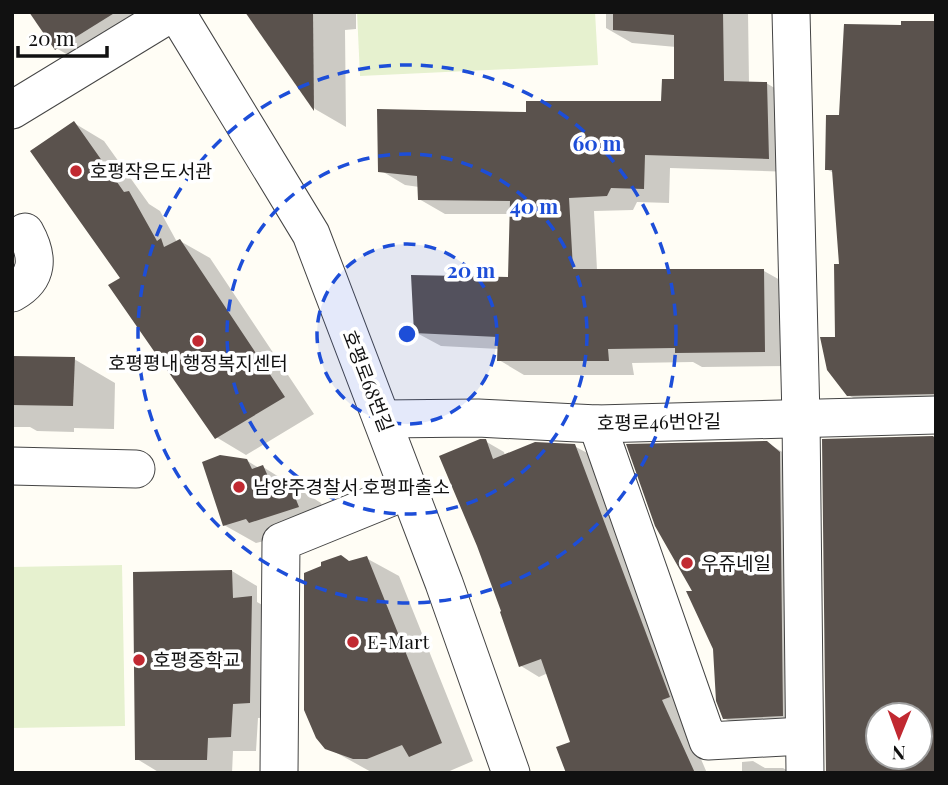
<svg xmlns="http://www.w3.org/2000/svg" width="948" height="785" font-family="'Playfair Display','Noto Sans KR',serif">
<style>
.pitch{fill:#e6f1cf}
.shadow{fill:#0003}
.building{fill:#5a524d;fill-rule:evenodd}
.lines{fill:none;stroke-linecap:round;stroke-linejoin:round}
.minor-casing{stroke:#444;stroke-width:39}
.minor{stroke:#fff;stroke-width:37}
.ring{fill:none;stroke:#1d4ed8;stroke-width:3.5;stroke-dasharray:12 9}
.poi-dot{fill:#c12931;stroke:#fff;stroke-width:2.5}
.labels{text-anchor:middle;stroke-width:7;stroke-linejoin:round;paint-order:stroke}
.poi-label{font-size:19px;fill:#111;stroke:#fff;text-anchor:start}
.street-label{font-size:19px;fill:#111;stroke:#fff}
.centre{fill:#1d4ed8;stroke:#fff;stroke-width:3.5}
.ring-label{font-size:21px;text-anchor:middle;font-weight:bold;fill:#1d4ed8;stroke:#fff;stroke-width:7;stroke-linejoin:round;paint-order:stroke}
</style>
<rect width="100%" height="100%" fill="#fffdf5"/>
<g class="pitch">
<polygon points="357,12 595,12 598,65 360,76"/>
<polygon points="122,565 125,726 12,728 12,567"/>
</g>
<g class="shadow">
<polygon points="32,12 139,12 82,63 56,48"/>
<polygon points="248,12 356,12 356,29 345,30 346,127 315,109"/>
<polygon points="606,12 748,12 749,83 766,83 792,98 794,172 670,168 669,203 637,202 633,210 594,211 597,270 764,271 789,285 790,366 702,367 693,362 632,363 634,375 524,375 499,360 499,349 441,346 415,332 510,279 512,214 445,214 419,199 419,187 405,185 380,170 527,114 663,103 675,80 676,47 632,43 606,28"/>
<polygon points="936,23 936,403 866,405 848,395 837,338 841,266 834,173 826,169 840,117 903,26"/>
<polygon points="74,123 104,141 149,204 160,211 177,242 180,241 210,258 314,414 246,455 216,437 122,279"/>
<polygon points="12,357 74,359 115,383 114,429 74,428 74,432 37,431 30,427 12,427"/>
<polygon points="485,441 504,452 505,456 574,446 593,456 680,711 707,773 566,773 572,743 548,673 539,677 521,666"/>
<polygon points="766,442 784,453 800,725 741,728 724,718 715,648 695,593"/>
<polygon points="246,460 259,468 263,467 321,503 330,525 256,543 224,525"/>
<polygon points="366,558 399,576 473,761 445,773 373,773 326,747"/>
<polygon points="232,571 257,586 257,602 277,613 275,717 258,718 256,751 233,751 232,773 160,773 137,759"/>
<polygon points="753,761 765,768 783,768 792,773 742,773 742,762"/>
</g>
<g class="building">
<polygon points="29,12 116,12 55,50"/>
<polygon points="245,12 313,12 314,111"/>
<polygon points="613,12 723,12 724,81 767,82 769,159 645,155 644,189 611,188 607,196 569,198 573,269 764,269 765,352 675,353 675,348 608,349 609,361 497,361 498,337 414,333 411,275 508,277 510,201 418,200 417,176 378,172 377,109 526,112 526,101 661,101 662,79 674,79 674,35 613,30"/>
<polygon points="901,21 936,21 936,394 847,396 827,370 820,337 835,337 834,264 839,264 832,170 825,170 826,115 839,115 844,24 901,25"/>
<polygon points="74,121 124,192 129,191 157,241 161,238 164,247 180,239 285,397 215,439 108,285 120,278 30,151"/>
<polygon points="12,356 75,357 73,406 12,405"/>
<path d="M 933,436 L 936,439 L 936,773 L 826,773 L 822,439 ZM 878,715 L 920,715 L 920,757 L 878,757 Z"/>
<polygon points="480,439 486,439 493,459 535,442 575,444 670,697 662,700 695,773 566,773 556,747 570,742 541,659 519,667 500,612 501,611 477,546 439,456"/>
<polygon points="767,441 780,452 783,716 723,719 716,701 713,649 686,591 692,591 655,526 626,444"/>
<polygon points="220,455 247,459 252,469 263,465 273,488 289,482 299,507 249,523 246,519 223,526 202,462"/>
<polygon points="341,555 349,561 367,556 442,743 409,757 402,745 367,759 353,759 325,749 316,738 304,710 304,573 321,566 321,562"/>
<polygon points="232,570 233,598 252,596 250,703 233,704 231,737 208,738 207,760 135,760 133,572"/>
</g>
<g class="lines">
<defs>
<g id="minor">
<polyline points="176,12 311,234 444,583 511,773"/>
<polyline points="791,12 801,418 805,773"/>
<polyline points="12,110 173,12"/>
<path d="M 12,293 C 39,278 39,257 25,232"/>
<polyline points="382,419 478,418 597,424 936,415"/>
<polyline points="597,424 708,741 803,736"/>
<polyline points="12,466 136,469"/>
<polyline points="279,773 281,542 409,490"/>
</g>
</defs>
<use href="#minor" class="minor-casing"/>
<use href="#minor" class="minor"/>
</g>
<circle cx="407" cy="334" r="90" fill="#1d4ed8" fill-opacity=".12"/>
<g class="ring">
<circle cx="407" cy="334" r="90"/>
<circle cx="407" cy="334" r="180"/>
<circle cx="407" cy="334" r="269"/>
</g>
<g class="poi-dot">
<circle cx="76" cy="171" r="7"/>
<circle cx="198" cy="341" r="7"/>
<circle cx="239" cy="487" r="7"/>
<circle cx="687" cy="563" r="7"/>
<circle cx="353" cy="642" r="7"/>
<circle cx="139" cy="660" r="7"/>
</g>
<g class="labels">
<g class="poi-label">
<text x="90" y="178">호평작은도서관</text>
<text x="198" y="370" text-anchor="middle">호평평내 행정복지센터</text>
<text x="253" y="494">남양주경찰서 호평파출소</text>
<text x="701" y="570">우쥬네일</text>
<text x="367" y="649">E-Mart</text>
<text x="153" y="667">호평중학교</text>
</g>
<g class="street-label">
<text transform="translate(368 381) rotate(69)" y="7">호평로68번길</text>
<text transform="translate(659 422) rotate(-1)" y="7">호평로46번안길</text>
</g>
</g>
<circle cx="407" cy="334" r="10" class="centre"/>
<g class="ring-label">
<text x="597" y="151">60 m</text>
<text x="534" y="214">40 m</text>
<text x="471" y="278">20 m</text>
</g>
<rect width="948" height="785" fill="none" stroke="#111111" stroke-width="28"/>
<g transform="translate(899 736) rotate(181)"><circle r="33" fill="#ffffff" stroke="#a0a0a0" stroke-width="2"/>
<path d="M0-5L12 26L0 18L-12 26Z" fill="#c12931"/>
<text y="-10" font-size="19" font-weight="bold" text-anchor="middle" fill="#111111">N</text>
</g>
<path d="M18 46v10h89v-10" fill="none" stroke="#111111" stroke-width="3.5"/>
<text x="28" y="46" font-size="21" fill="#111111" stroke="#ffffff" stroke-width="5" paint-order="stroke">20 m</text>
</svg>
